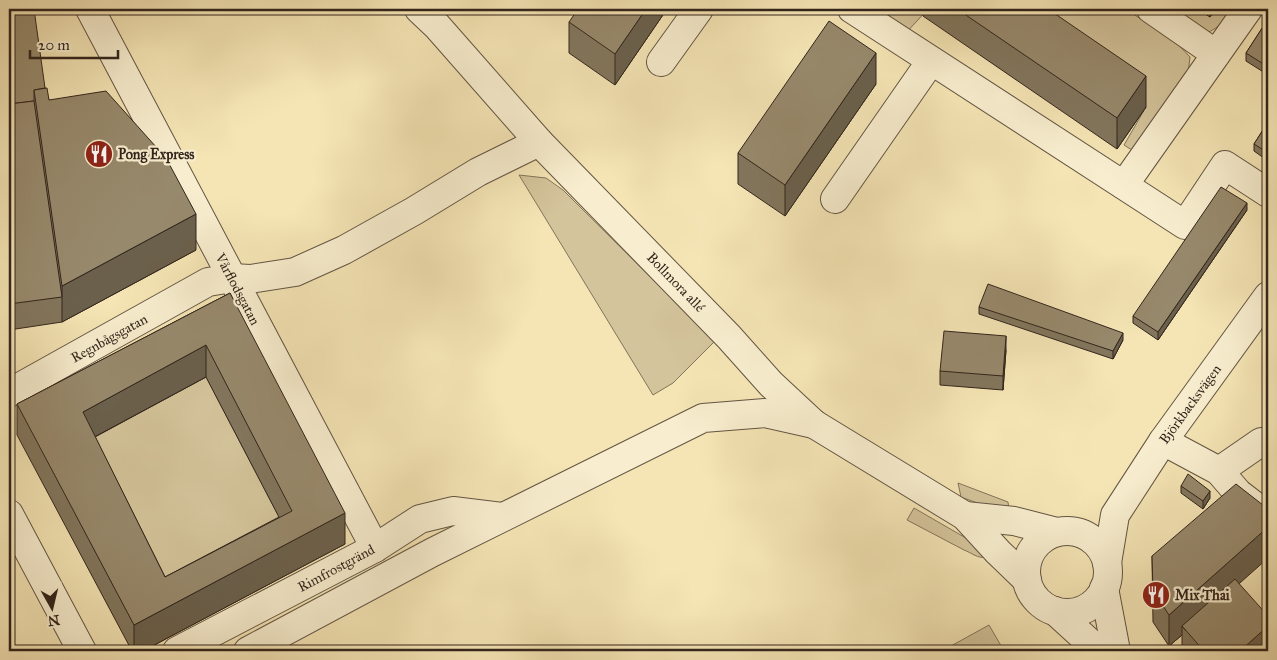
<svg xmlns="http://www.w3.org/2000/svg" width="1277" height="660" font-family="'IM FELL Great Primer',serif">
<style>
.green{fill:#d4c49b;stroke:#83745c}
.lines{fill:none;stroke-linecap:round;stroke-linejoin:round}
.minor-casing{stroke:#635542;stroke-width:30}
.minor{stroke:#f8eecf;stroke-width:28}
.wall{fill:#82765d;stroke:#32251c;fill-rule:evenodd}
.shaded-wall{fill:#6a604c;stroke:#32251c}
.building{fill:#97896c;stroke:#32251c;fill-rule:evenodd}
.labels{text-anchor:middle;stroke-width:4.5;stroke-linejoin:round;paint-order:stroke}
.poi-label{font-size:14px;font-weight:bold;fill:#32251c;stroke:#f8eecf;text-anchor:start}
.street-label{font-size:14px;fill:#32251c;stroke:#f8eecf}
</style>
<rect width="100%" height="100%" fill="#f5e5b5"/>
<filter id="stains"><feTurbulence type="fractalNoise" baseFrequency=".004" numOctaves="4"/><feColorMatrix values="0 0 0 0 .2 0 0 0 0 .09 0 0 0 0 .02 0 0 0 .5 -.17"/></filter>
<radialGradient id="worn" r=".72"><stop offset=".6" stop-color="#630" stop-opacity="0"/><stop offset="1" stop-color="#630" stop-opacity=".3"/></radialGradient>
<g class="green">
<polygon points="867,9 928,9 905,34"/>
<polygon points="1003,9 1125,9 1173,39 1190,57 1188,74 1135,152 1124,145 1146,107"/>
<path d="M 1182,9 L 1232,9 C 1224,20 1213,37 1197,32 C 1190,30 1182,21 1177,17 Z"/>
<polygon points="519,175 546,178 563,190 715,341 673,383 653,395"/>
<polygon points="206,377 292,542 165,608 83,443"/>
<polygon points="958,483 1008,502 1009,510 980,504 961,497"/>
<path d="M 914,508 L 978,545 L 986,557 C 978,559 972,553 964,550 L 907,520 Z"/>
<polygon points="989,625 1004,651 942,651"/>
</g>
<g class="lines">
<defs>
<g id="minor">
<polyline points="90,9 375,548"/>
<polyline points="419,9 437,26 539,142 729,337 771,384 814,424 965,516 998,552 1027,580"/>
<polyline points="852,9 1185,225 1225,165 1268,193"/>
<polyline points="1151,9 1216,54"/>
<polyline points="661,62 699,9"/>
<polyline points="1124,185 1248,9"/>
<polyline points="835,199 931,61"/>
<polyline points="9,393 208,282 232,278 250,279 295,272 344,250 414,211 478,172 539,142"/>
<polyline points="1163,441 1219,471 1238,493 1268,516"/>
<polyline points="1219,471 1261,442 1268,444"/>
<polyline points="9,514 82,651"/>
<polyline points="965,516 1014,521 1057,532"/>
<circle cx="1067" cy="572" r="41"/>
<polyline points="1107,563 1115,515 1163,441 1268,296"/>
<polyline points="1104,588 1116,651"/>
<polyline points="1055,611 1099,651"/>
<polyline points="177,651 375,548 420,519 453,511 502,517"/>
<polyline points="248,651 433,552 703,418 765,413 814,424"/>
</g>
</defs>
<use href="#minor" class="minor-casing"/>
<use href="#minor" class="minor"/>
</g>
<g class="wall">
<polygon points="9,9 45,88 49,100 196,250 62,322 9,330"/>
<polygon points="667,9 615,85 569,53 569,22"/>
<polygon points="923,9 1048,9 1146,107 1117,149 923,16"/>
<polygon points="1197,9 1216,9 1210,17"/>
<polygon points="1268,19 1265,73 1246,61 1246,53"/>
<polygon points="876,84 785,216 738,184 738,153"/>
<polygon points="1268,122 1268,161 1254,151 1254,144"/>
<polygon points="1247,210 1158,340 1133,323 1133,316"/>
<path d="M 230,293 L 345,544 L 143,651 L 132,651 L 17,435 L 17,404 ZM 206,377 L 279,517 L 165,577 L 95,437 Z"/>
<polygon points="979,307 1123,340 1113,359 979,314"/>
<polygon points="1006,350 1003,390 940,385 940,371"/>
<polygon points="1181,486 1210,498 1203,509 1181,493"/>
<polygon points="1152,556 1239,584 1268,651 1182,651 1182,635 1169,646 1153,622"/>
</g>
<g class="shaded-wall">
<polygon points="646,9 667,9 615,85 615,54"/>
<polygon points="1210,9 1216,9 1210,17"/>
<polygon points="876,53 876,84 785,216 785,185"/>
<polygon points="1268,61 1268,68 1265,73 1265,65"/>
<polygon points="1146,76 1146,107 1117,149 1117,118"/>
<polygon points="1247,203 1247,210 1158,340 1158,332"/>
<polygon points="196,214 196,250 62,322 62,286"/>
<polygon points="1123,333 1123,340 1113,359 1113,351"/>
<polygon points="1006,336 1006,350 1003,390 1003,376"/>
<polygon points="206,345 206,377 83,443 83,412"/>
<polygon points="1210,491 1210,498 1203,509 1203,501"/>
<polygon points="345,513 345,544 143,651 134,651 134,625"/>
<polygon points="1268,527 1268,558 1186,631 1182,626 1182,635 1169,646 1169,615"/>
<polygon points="1268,626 1268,651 1240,651"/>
</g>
<g class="building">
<polygon points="9,9 34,9 45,88 34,90 34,101 9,104"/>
<polygon points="578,9 646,9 615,54 569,22"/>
<polygon points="957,9 1048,9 1146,76 1117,118"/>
<polygon points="1268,19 1268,61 1265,65 1246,53"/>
<polygon points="829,21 876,53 785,185 738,153"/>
<polygon points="47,88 49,100 106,91 166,158 196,214 62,286 34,90"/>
<polygon points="34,101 62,297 9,304 9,104"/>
<polygon points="1268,122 1268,153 1254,144"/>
<polygon points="1221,187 1247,203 1158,332 1133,316"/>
<polygon points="988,284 1123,333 1113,351 979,307"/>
<path d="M 230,293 L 345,513 L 134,625 L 17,404 ZM 206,345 L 292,511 L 165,577 L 83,412 Z"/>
<polygon points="944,331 1006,336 1003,376 940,371"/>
<polygon points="1188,474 1210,491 1203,501 1181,486"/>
<polygon points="1236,484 1268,509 1268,527 1169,615 1153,591 1152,556"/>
<polygon points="1235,579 1268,616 1268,626 1240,651 1204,651 1182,626"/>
</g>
<defs>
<symbol id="restaurant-disc" viewBox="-11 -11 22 22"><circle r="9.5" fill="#8f2418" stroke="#f8eecf"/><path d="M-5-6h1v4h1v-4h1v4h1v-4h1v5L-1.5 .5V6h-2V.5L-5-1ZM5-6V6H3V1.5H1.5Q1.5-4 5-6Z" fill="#fff"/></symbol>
</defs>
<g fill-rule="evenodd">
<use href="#restaurant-disc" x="83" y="138" width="32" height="32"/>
<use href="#restaurant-disc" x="1140" y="579" width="32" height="32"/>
</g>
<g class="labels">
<g class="poi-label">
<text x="118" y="159">Pong Express</text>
<text x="1175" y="600">Mix Thai</text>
</g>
<g class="street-label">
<text transform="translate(676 282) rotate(46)" y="5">Bollmora allé</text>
<text transform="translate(238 289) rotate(62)" y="5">Vårflodsgatan</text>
<text transform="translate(109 338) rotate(-29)" y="5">Regnbågsgatan</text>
<text transform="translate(1190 404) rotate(-54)" y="5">Björkbacksvägen</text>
<text transform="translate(336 568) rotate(-28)" y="5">Rimfrostgränd</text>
</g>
</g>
<rect width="1277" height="660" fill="none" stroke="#f5e5b5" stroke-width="30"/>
<rect x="10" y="10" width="1257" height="640" fill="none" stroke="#32251c" stroke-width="2.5"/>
<rect x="15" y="15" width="1247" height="630" fill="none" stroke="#32251c"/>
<g transform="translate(52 608) rotate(172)" stroke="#f8eecf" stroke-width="4" paint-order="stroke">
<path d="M0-4L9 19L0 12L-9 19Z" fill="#32251c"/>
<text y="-8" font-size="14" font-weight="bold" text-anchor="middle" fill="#32251c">N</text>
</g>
<path d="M30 50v8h88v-8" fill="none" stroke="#32251c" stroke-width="2.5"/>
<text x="38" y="50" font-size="15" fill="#32251c" stroke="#f8eecf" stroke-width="4" paint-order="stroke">20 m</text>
<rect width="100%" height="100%" filter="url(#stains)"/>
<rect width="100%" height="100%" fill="url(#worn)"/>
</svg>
